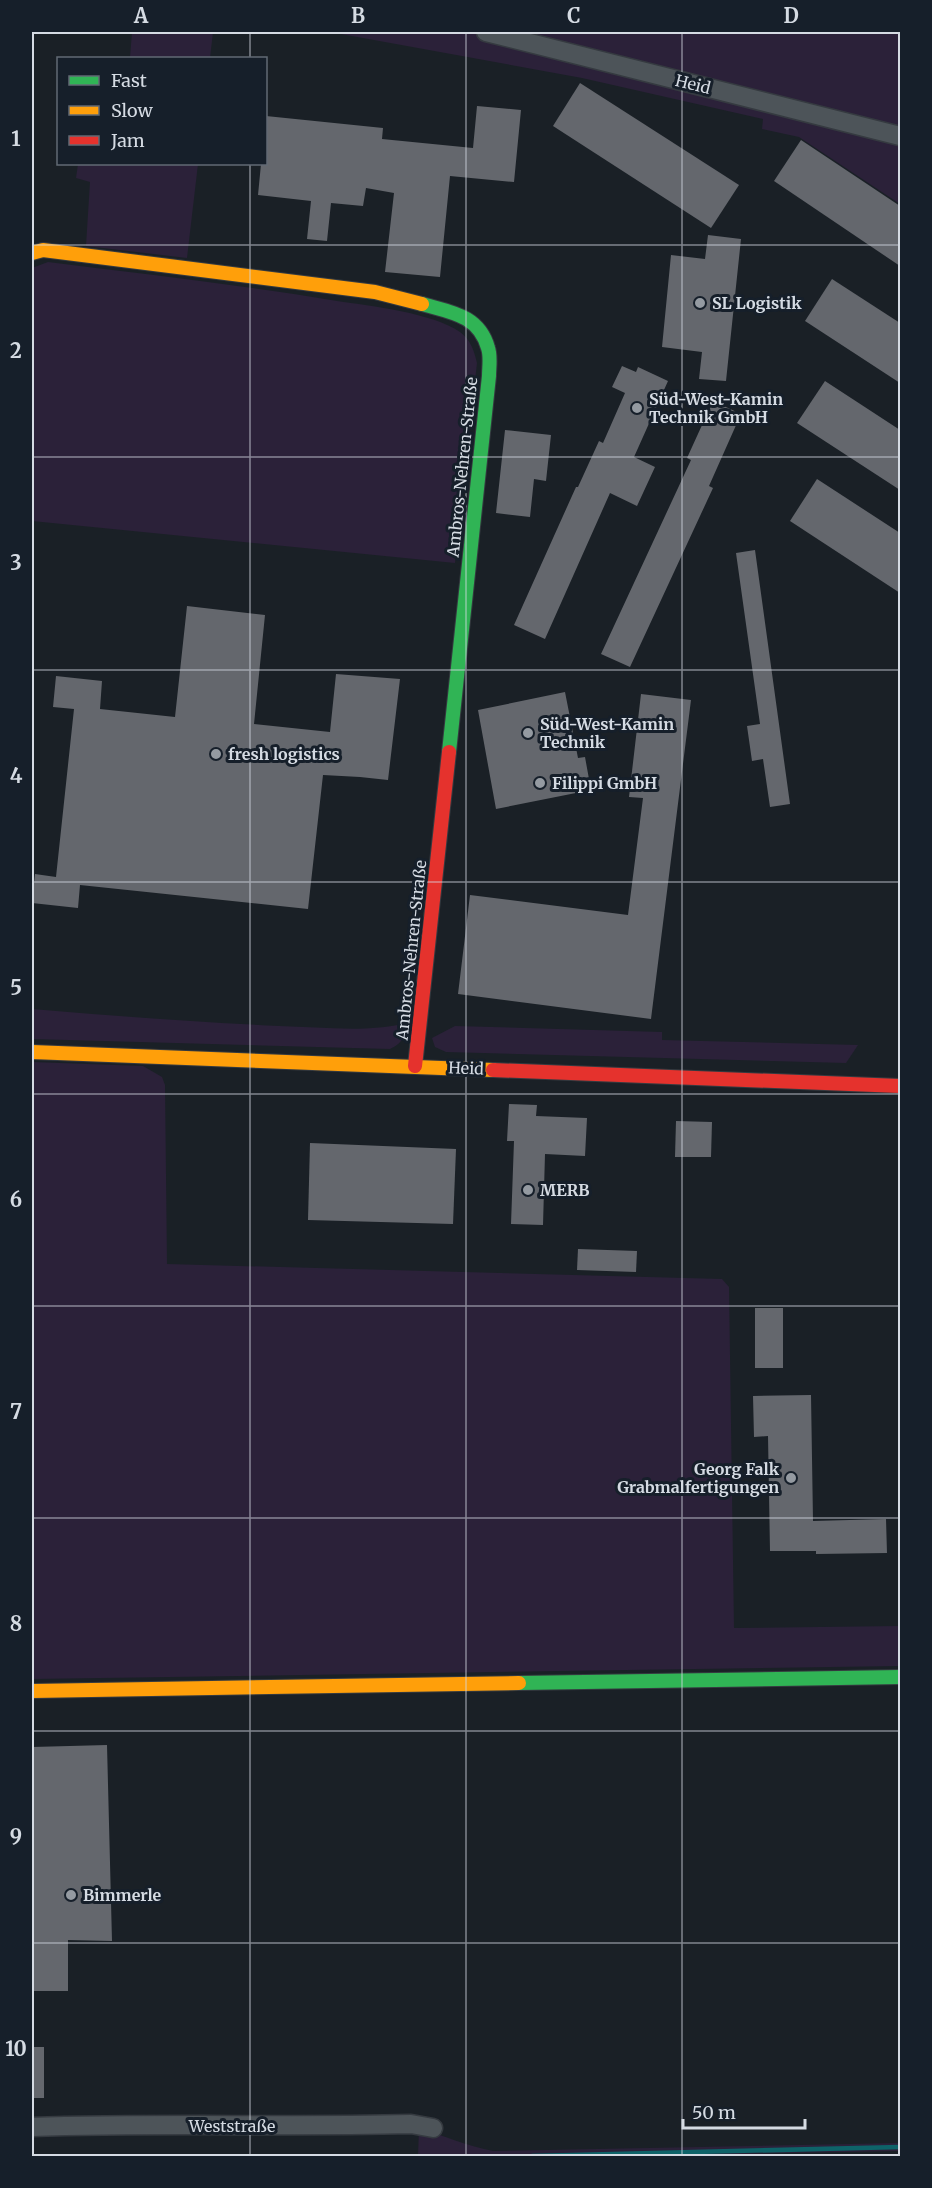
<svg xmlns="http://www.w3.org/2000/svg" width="932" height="2188" font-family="Merriweather,serif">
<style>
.green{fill:#2b2139}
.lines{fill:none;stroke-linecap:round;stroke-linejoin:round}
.stream{stroke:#0e6369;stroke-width:4.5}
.building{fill:#64676d}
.street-casing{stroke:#353a40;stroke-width:21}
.fast-casing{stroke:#353a40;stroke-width:16}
.slow-casing{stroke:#353a40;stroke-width:16}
.jam-casing{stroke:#353a40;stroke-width:16}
.street{stroke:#4d5459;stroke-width:18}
.fast{stroke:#30b455;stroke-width:14}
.slow{stroke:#ff9f0a;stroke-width:14}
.jam{stroke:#e5322d;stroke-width:14}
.grid{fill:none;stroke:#d5dbe3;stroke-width:1.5;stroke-opacity:0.55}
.poi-dot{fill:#949aa1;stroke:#161f2a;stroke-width:2}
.labels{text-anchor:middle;stroke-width:6;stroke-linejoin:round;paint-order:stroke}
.street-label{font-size:16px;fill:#d5dbe3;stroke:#161f2a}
.poi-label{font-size:16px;font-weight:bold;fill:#d5dbe3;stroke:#161f2a;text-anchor:start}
.neatline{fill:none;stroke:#d5dbe3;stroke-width:2}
.grid-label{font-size:20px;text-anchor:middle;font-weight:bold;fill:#d5dbe3}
</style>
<rect width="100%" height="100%" fill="#1a2026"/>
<g class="green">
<polygon points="132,32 213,32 210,58 130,58"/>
<polygon points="330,32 900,32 900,204 799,137 762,129 763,119 582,78"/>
<polygon points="78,164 198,164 187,258 86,246 90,182 76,178"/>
<path d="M 48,262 C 144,274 241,285 337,301 C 371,306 433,313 460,332 C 471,340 474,351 477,363 L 455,563 L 32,521 L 32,268 Z"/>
<path d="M 32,1009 C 114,1016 196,1022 279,1026 C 322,1027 366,1033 407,1023 C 405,1036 403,1043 390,1049 L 32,1039 Z"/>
<polygon points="455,1026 662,1032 662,1040 858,1045 846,1063 446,1052 435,1047 432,1038"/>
<polygon points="32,1062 143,1066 162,1077 165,1085 167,1264 722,1279 729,1287 734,1628 900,1626 900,1666 32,1679"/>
<path d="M 419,2129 C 444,2135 466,2146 493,2151 L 900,2143 L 900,2151 L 630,2156 L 418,2156 Z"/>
</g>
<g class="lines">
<polyline class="stream" points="532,2156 900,2147"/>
</g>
<g class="building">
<polygon points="580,83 739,185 711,228 553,126"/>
<polygon points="477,106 521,110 514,182 450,176 440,277 385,272 394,193 366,188 363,206 331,203 327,241 307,239 311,201 258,195 261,164 266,164 266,116 383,128 382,139 473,148"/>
<polygon points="801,140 900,206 900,266 774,181"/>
<polygon points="708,235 741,239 726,381 699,379 702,352 662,347 671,255 705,259"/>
<polygon points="832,279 900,323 900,383 805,321"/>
<polygon points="622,366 636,372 638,367 668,381 634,457 655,467 637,506 610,493 545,639 514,625 576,487 578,487 599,441 603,443 625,393 612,387"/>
<polygon points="825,381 900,430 900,490 797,423"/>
<polygon points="713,401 741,414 709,486 713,488 630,667 601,654 691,460 687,458"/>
<polygon points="505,430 551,435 546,481 534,479 530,517 496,513"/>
<polygon points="817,479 900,533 900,593 790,521"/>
<polygon points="755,550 790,804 770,807 763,759 752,761 747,726 760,724 736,553"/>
<polygon points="187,606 265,615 254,724 330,732 336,674 400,679 388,780 360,777 323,775 308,909 80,885 78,908 32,903 35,874 56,877 74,709 53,707 56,676 102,681 100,709 175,717"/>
<polygon points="565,692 578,758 585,757 591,790 496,809 478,710"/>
<polygon points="641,694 691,700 651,1019 458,994 470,895 628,915 643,798 629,797"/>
<polygon points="509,1104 537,1105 536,1116 587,1118 585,1156 545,1154 543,1225 511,1224 514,1141 507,1141"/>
<polygon points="676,1121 712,1122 711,1157 675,1157"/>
<polygon points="310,1143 456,1149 453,1224 308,1220"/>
<polygon points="578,1249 637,1251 636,1272 577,1270"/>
<rect x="755" y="1308" width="28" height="60"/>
<polygon points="811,1395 813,1521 886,1519 887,1553 816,1554 816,1551 770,1551 768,1436 754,1437 753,1396"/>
<polygon points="107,1745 112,1941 68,1940 68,1991 32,1991 32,1747"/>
<rect x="32" y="2047" width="12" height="51"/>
</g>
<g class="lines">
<defs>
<g id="street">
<polyline points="486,32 900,136"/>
<path d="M 32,2127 C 158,2123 284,2127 411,2124 L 433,2128"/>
</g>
<g id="fast">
<path d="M 422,304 C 450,312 479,315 488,348 C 491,356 489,367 489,376 L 449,752"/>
<polyline points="519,1683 900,1677"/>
</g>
<g id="slow">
<polyline points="32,253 43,250 375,292 422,304"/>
<polyline points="32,1052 493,1070"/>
<polyline points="32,1691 519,1683"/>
</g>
<g id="jam">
<polyline points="415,1066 449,752"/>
<polyline points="493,1070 900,1086"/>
</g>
</defs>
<use href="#street" class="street-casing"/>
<use href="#fast" class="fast-casing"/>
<use href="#slow" class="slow-casing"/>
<use href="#jam" class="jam-casing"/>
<use href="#street" class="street"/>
<use href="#fast" class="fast"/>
<use href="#slow" class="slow"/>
<use href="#jam" class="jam"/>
</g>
<path class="grid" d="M 250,32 L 250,58M 466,32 L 466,2156M 682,32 L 682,2156M 250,164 L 250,2156M 32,245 L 900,245M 32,457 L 900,457M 32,670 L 900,670M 32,882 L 900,882M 32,1094 L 900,1094M 32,1306 L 900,1306M 32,1518 L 900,1518M 32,1731 L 900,1731M 32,1943 L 900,1943"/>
<g class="poi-dot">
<circle cx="700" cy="303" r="6"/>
<circle cx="637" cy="408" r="6"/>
<circle cx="528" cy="733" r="6"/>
<circle cx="216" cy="754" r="6"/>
<circle cx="540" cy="783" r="6"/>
<circle cx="528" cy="1190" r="6"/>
<circle cx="791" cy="1478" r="6"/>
<circle cx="71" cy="1895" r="6"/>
</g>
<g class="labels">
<g class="street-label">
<text transform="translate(693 84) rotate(14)" y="6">Heid</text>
<text transform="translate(462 467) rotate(-84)" y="6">Ambros-Nehren-Straße</text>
<text transform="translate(411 950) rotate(-84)" y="6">Ambros-Nehren-Straße</text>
<text transform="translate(466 1068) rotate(2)" y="6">Heid</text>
<text x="232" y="2132">Weststraße</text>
</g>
<g class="poi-label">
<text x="712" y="309">SL Logistik</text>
<text x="649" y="405">Süd-West-Kamin<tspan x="649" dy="18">Technik GmbH</tspan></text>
<text x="540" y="730">Süd-West-Kamin<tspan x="540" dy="18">Technik</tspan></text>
<text x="228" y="760">fresh logistics</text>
<text x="552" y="789">Filippi GmbH</text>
<text x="540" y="1196">MERB</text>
<text x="779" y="1475" text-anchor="end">Georg Falk<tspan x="779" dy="18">Grabmalfertigungen</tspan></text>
<text x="83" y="1901">Bimmerle</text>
</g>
</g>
<rect width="932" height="2188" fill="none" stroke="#161f2a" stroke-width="66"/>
<rect x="57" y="57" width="210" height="108" fill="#161f2a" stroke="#626a74" stroke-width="1.5"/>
<rect x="69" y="76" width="30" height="9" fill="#30b455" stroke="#626a74" stroke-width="1.5"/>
<text x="111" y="87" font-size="18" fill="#d5dbe3">Fast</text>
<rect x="69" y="106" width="30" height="9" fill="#ff9f0a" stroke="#626a74" stroke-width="1.5"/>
<text x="111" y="117" font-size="18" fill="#d5dbe3">Slow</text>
<rect x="69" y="136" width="30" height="9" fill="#e5322d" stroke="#626a74" stroke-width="1.5"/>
<text x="111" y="147" font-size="18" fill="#d5dbe3">Jam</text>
<path d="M683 2119v9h122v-9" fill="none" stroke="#d5dbe3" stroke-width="3"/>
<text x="692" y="2119" font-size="18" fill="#d5dbe3" stroke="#161f2a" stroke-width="4.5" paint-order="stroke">50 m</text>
<rect x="33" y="33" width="866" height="2122" class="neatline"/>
<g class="grid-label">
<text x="141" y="23">A</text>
<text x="358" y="23">B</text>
<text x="574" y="23">C</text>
<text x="791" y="23">D</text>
<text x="16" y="146">1</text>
<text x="16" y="358">2</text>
<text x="16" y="570">3</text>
<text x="16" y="783">4</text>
<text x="16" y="995">5</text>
<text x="16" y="1207">6</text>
<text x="16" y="1419">7</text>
<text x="16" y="1631">8</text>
<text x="16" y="1844">9</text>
<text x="16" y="2056">10</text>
</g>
</svg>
